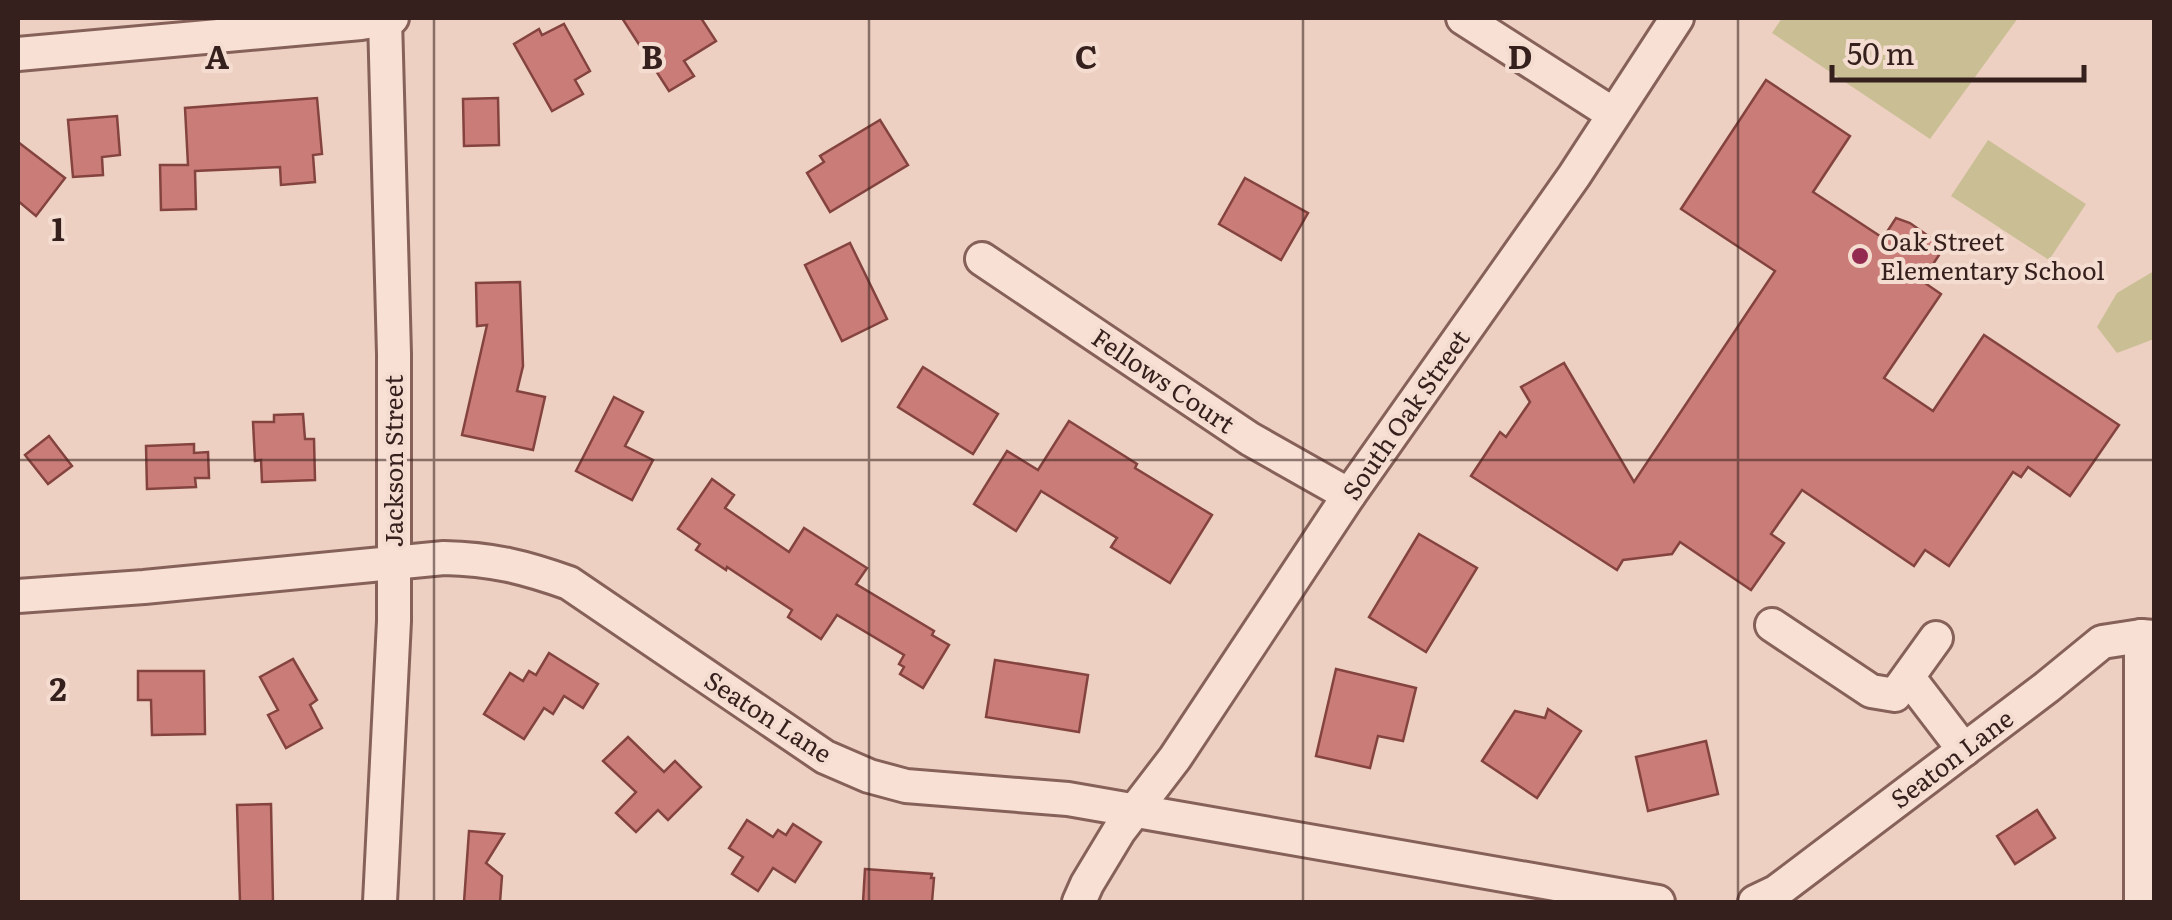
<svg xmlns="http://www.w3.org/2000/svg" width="2172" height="920" font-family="Literata,serif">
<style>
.green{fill:#cabe95}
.building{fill:#ca7d78;stroke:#84433f;stroke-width:2.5}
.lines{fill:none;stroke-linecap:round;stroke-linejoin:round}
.minor-casing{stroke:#866159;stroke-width:38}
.minor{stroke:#f8e1d4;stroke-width:32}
.grid{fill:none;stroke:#36201d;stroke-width:2.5;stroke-opacity:0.55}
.poi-dot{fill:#932b50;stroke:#f4ddd0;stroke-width:4}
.labels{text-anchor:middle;stroke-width:8;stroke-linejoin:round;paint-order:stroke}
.poi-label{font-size:25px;fill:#36201d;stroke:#f4ddd0;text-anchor:start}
.street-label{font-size:25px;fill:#36201d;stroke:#f4ddd0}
.grid-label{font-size:32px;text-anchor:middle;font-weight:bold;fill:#36201d;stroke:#f4ddd0;stroke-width:8;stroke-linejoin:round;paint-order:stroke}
</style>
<rect width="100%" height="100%" fill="#edd0c1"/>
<g class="green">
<polygon points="1782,18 2018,18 1930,139 1772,33"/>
<polygon points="1988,140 2086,204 2049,260 1951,196"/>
<polygon points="2154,271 2154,339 2117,353 2097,327 2117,293"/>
</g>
<g class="building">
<polygon points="622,18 701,18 716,41 684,61 694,76 669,91"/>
<polygon points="564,24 590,71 575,80 583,94 552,111 514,44 539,29 542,35"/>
<polygon points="1766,80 1850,136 1813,192 1883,238 1896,218 1910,223 1934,240 1941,252 1922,281 1941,294 1884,378 1933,411 1984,335 2119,425 2070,496 2028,467 2021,477 2013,472 1949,566 1925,550 1914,566 1802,490 1771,534 1784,543 1751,590 1680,542 1672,554 1623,560 1617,570 1471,476 1500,432 1506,437 1530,402 1521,387 1564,363 1634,482 1775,271 1681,209"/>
<polygon points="317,98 322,154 313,155 315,182 281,185 280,167 195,171 196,209 161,210 160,165 188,165 185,108"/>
<polygon points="498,98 499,145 464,146 463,99"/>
<polygon points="117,116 120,155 102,157 103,175 73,177 68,120"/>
<polygon points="880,120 908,165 830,212 807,173 824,162 820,156"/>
<polygon points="18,142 65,178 36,216 18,201"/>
<polygon points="1245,178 1308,213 1281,260 1219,224"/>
<polygon points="850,243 887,319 842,341 805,265"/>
<polygon points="520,282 523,366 517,391 545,397 533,450 462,435 487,325 477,326 476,283"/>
<polygon points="923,367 998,414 973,454 898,407"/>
<polygon points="614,397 643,412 625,446 653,460 632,500 576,471"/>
<polygon points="303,414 305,439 314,439 315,480 262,482 261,460 255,461 253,422 274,422 274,415"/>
<polygon points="1069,421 1137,464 1135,468 1212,515 1170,583 1111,547 1117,538 1041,491 1016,531 974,504 1007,451 1038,470"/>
<polygon points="49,436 72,466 48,484 25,455"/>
<polygon points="194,444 194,453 208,452 209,478 195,478 196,487 147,489 146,446"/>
<polygon points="712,479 734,495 725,508 789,552 804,528 867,568 856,584 934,631 932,635 949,645 923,688 900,674 904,667 899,664 904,655 837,615 821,639 788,617 792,610 727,567 726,570 696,550 700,544 678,529"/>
<polygon points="1419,534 1477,568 1426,652 1369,617"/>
<polygon points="549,653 598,684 583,708 564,696 553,714 544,708 524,739 484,714 510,673 523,681 529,671 536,675"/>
<polygon points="293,659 317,700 310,705 322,728 286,748 268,715 278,710 260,677"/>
<polygon points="995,660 1088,675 1079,732 986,717"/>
<polygon points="1336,669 1416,688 1403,741 1378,736 1370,768 1316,756"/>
<polygon points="138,671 204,671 205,734 152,735 151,700 138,700"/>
<polygon points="1548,709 1581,731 1537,798 1482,761 1515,711 1545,718"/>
<polygon points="628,737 664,772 675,761 701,787 668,820 658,810 636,832 616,813 636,792 603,761"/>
<polygon points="1706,741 1718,794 1648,811 1636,757"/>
<polygon points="271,804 273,902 240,902 237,805"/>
<polygon points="2037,810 2055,838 2015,864 1997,836"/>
<polygon points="747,820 773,837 778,830 786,835 793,824 821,842 795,882 773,868 758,891 732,874 743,857 729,848"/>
<polygon points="469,831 504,834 486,863 502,876 500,902 464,902"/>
<polygon points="865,869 932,874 931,878 934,878 932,902 863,902"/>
</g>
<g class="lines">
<defs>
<g id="minor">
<polyline points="1463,18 1613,114"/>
<polyline points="18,54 361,23 392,18"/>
<polyline points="982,259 1250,439 1349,495"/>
<path d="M 18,596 L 144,587 L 444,558 C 492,559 524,567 569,583 L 825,757 L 869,776 L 906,786 L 1068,799 L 1658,902"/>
<polyline points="1772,625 1871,691 1895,695 1936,638"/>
<polyline points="1909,678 1964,750"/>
<polyline points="380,902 394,621 394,354 385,19"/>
<polyline points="1079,902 1087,884 1119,831 1175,758 1349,495 1574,176 1677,18"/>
<polyline points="1755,902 1776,892 2047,687 2102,642 2141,636 2154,637"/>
<polyline points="2141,902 2141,636"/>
</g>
</defs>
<use href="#minor" class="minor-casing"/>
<use href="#minor" class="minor"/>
</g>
<path class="grid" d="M 434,18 L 434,902M 869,18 L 869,902M 1303,18 L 1303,902M 1738,18 L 1738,902M 18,460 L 2154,460"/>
<circle class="poi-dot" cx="1860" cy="256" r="10"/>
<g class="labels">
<g class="poi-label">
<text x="1880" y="251">Oak Street<tspan x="1880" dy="29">Elementary School</tspan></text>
</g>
<g class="street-label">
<text transform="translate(1163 381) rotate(34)" y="9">Fellows Court</text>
<text transform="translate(1406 415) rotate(-55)" y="9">South Oak Street</text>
<text transform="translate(394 461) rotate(-90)" y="9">Jackson Street</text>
<text transform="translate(768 717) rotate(33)" y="9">Seaton Lane</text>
<text transform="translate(1952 759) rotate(-37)" y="9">Seaton Lane</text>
</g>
</g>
<g class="grid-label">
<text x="217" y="69">A</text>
<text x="652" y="69">B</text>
<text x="1086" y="69">C</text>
<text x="1520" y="69">D</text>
<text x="58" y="241">1</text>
<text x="58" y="701">2</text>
</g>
<rect width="2172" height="920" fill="none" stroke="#36201d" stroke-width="40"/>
<path d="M1832 65v15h252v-15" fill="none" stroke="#36201d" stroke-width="5"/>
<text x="1847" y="65" font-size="30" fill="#36201d" stroke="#f4ddd0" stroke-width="8" paint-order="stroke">50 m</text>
</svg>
